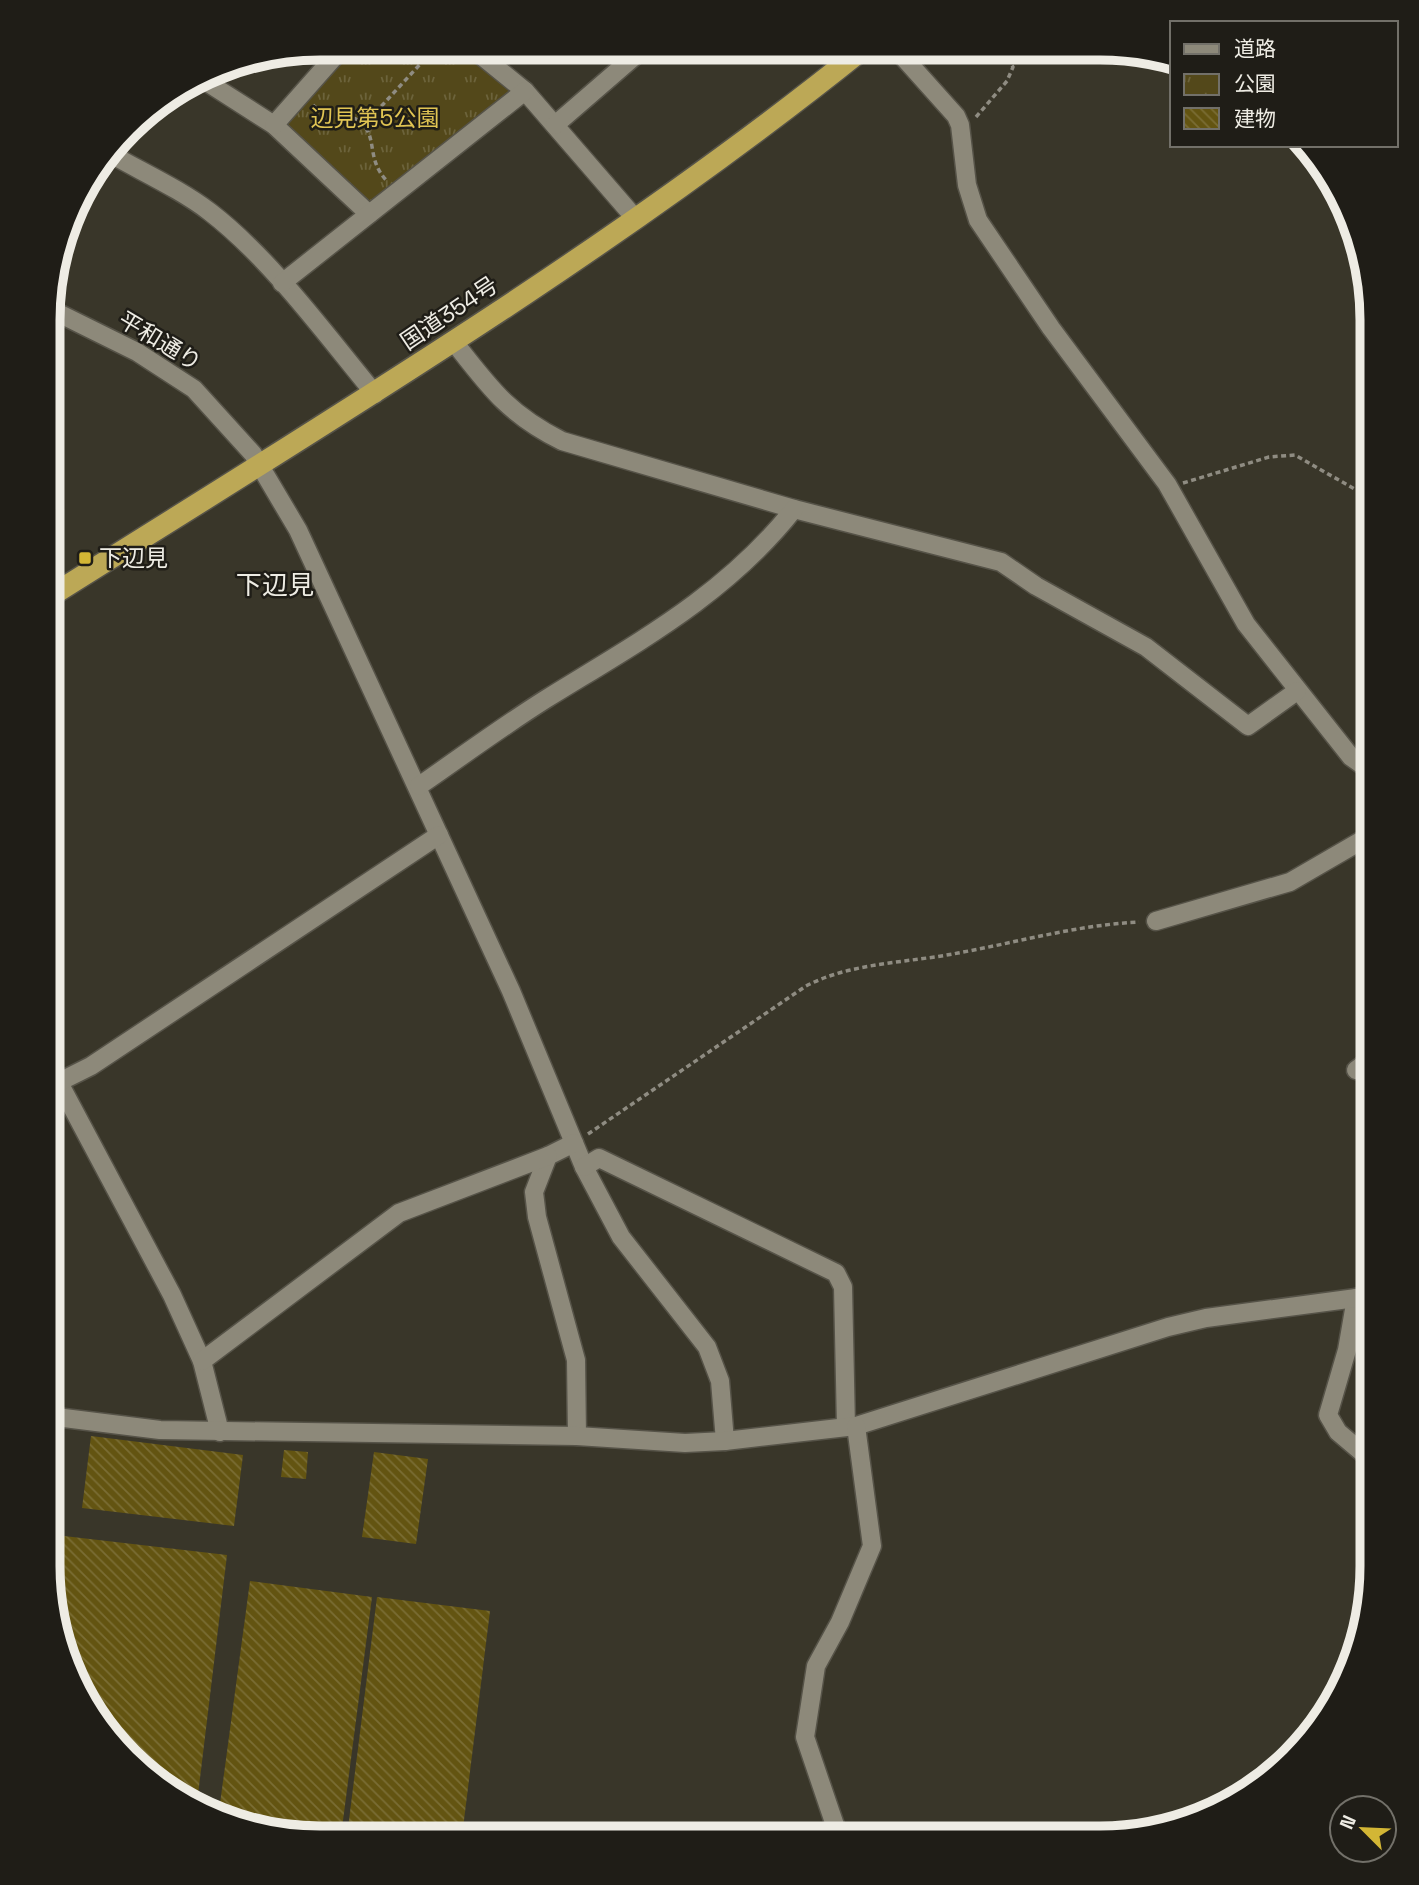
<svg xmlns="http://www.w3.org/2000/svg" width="1419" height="1885" font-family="'Space Grotesk','Noto Sans JP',sans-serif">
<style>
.park{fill:url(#park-tufts)}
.building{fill:url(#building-back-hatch)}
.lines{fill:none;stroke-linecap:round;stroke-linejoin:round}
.minor-casing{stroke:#565348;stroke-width:21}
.highway-casing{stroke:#565348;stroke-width:24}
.path{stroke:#8f8c82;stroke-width:3.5;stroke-dasharray:5 3.5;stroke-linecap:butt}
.minor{stroke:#8d897a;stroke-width:18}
.highway{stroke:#bca856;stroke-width:21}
.poi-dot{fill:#d3b635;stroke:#1f1d17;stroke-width:2.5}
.labels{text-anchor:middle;stroke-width:5;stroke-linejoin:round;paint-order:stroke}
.park-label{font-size:23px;fill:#e0c453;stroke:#1f1d17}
.street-label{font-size:23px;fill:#eeece4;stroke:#1f1d17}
.poi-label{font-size:23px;fill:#eeece4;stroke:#1f1d17;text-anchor:start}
.quarter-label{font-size:26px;fill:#eeece4;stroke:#1f1d17}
.rim{fill:none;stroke:#eeece4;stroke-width:9}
</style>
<defs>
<pattern id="park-tufts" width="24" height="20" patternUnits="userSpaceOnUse" patternTransform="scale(1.75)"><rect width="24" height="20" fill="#53481a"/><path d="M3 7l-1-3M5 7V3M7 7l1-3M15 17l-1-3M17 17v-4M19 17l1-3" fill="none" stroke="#6c633b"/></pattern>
<pattern id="building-back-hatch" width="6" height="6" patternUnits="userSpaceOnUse" patternTransform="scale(1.75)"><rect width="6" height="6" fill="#635411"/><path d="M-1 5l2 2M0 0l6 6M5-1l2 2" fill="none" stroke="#7a6d34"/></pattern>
</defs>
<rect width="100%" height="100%" fill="#393629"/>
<polygon class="park" points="343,47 472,48 525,91 369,214 274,125"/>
<g class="building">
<polygon points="91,1436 243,1455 234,1526 82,1508"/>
<polygon points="284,1450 308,1452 306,1479 281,1477"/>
<polygon points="374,1452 428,1459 416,1544 362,1537"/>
<polygon points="47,1534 227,1555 197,1803 168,1792 115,1745 76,1686 47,1566"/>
<polygon points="250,1581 372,1597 341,1836 284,1835 219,1811"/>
<polygon points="377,1597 490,1611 462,1836 347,1836"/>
</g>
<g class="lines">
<defs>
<g id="minor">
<polyline points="472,48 525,91 634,217"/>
<polyline points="896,49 956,116 960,125 967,185 978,220 1051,328 1167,484 1246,624 1351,757 1372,772"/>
<polyline points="202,79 274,125 369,214"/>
<polyline points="274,125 343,47"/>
<polyline points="555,125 644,48"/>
<path d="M 109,153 C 142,172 180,189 210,212 C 271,259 326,335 375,394"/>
<polyline points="282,283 525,91"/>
<polyline points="50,309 137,352 194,389 253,454 298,530 511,991 584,1167 621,1237 707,1347 720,1381 725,1441"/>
<path d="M 454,342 C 490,388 508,414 562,441 L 794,509 L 1001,562 L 1036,586 L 1146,647 L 1248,726 L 1297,691"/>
<path d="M 419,786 C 461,757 503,726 546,699 C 638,642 726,595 794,509"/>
<polyline points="1156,921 1290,882 1371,835"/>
<polyline points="48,1062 172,1295 202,1361 220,1432"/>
<polyline points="1356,1070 1371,1059"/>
<polyline points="57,1083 91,1066 439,835"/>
<polyline points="574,1143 548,1156 534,1192 537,1217 576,1360 577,1436"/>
<polyline points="584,1167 599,1158 836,1273 843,1287 846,1427"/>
<polyline points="1356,1298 1347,1350 1328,1415 1338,1432 1371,1460"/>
<polyline points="202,1361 399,1213 548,1156"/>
<polyline points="48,1416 160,1430 577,1436 685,1443 725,1441 856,1426 1168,1327 1206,1318 1371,1296"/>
<polyline points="839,1837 805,1737 816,1666 840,1622 872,1546 856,1426"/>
</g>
<path id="highway" d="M 49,597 C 325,423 608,254 863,49"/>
</defs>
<use href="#minor" class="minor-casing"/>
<use href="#highway" class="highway-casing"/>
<g class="path">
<path d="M 313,105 C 331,122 351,111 363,124 C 377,140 367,159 386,180"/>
<polyline points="976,117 1007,81 1013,67 1000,49"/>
<polyline points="364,125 435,48"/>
<polyline points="1183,483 1269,457 1295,455 1372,499"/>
<path d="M 588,1134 L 806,986 C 852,962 908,963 958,953 C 1019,942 1077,925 1139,922"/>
</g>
<use href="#minor" class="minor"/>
<use href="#highway" class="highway"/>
</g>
<rect class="poi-dot" x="78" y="551" width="14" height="14" rx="3.5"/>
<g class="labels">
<g class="park-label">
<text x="375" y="126">辺見第5公園</text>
</g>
<g class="street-label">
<text transform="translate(449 313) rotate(-34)" y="8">国道354号</text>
<text transform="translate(160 341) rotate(31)" y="8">平和通り</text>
</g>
<g class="poi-label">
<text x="99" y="566">下辺見</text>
</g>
<g class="quarter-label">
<text x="275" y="594">下辺見</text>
</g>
</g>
<path d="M0 0H1419V1885H0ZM320 60H1100A260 260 0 0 1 1360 320V1566A260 260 0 0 1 1100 1826H320A260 260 0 0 1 60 1566V320A260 260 0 0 1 320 60Z" fill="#1f1d17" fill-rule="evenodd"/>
<path class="rim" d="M320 60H1100A260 260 0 0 1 1360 320V1566A260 260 0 0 1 1100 1826H320A260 260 0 0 1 60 1566V320A260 260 0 0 1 320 60Z"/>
<rect x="1170" y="21" width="228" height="126" fill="#1f1d17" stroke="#727069" stroke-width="2"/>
<rect x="1184" y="44" width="35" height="10" fill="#8d897a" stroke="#727069" stroke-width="2"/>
<text x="1234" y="56" font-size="21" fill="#eeece4">道路</text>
<rect x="1184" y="74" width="35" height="21" fill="url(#park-tufts)" stroke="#727069" stroke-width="2"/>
<text x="1234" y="91" font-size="21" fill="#eeece4">公園</text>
<rect x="1184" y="108" width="35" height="21" fill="url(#building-back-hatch)" stroke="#727069" stroke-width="2"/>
<text x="1234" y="126" font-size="21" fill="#eeece4">建物</text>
<g transform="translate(1363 1829) rotate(294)"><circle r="33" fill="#1f1d17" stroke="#727069" stroke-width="2"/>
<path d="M0-5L12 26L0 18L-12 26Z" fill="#d3b635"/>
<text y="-10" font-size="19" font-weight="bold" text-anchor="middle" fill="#eeece4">N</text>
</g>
</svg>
